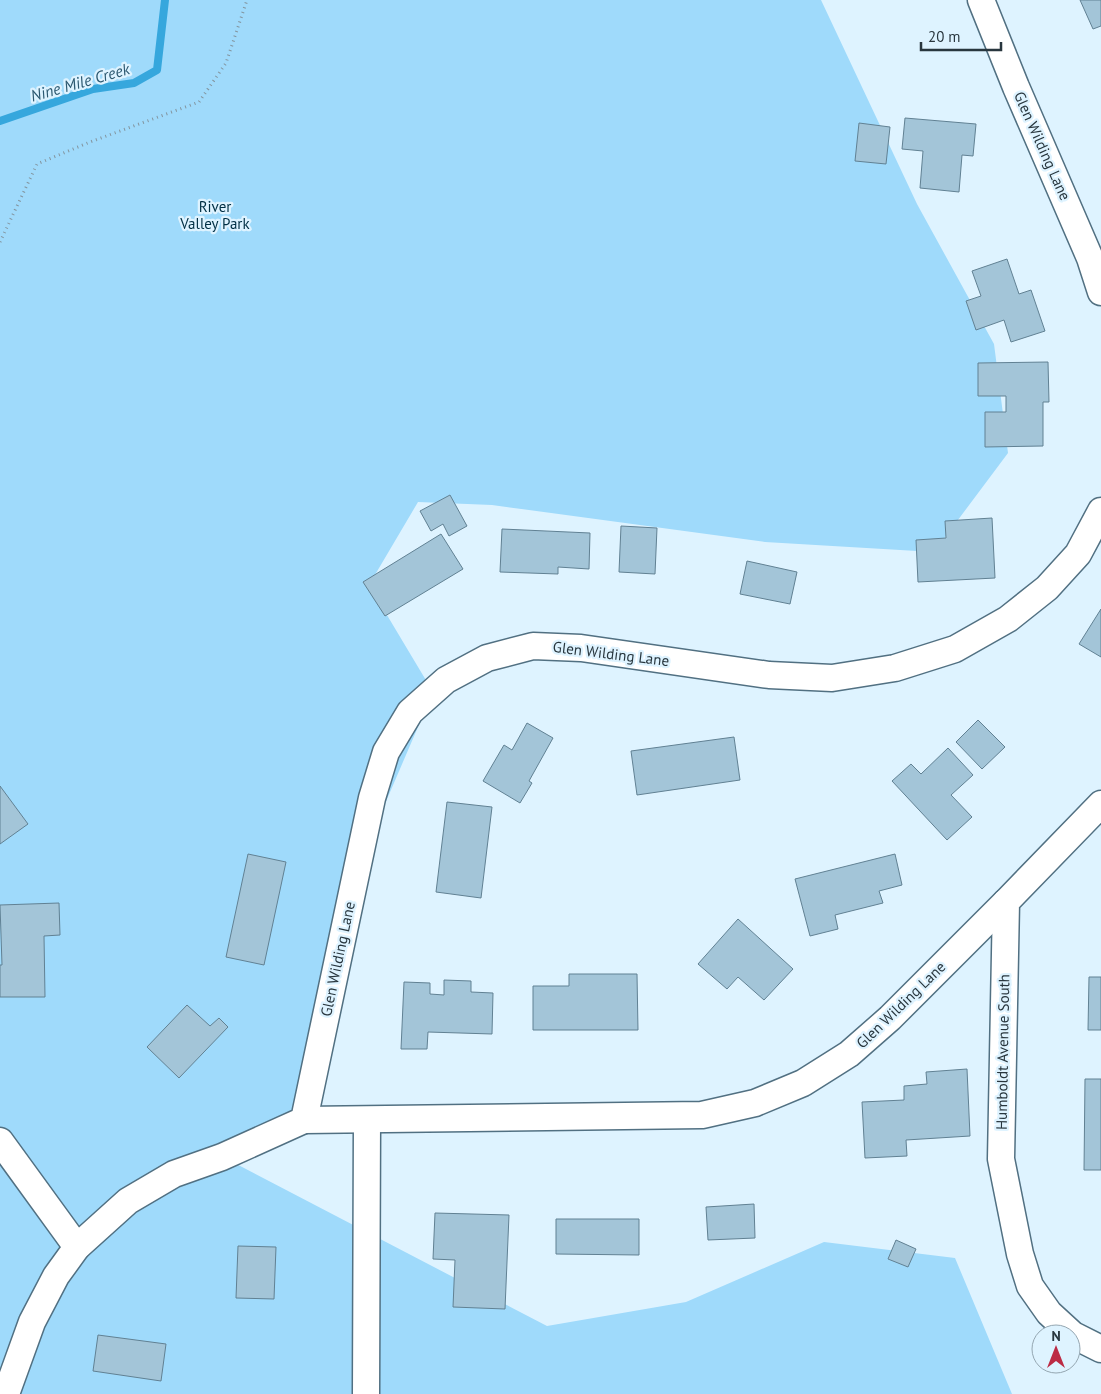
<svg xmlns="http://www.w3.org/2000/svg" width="1101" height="1394" font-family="'PT Sans',sans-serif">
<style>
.green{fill:#9fdafb}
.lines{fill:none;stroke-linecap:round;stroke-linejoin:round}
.stream{stroke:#36a7dd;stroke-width:8}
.building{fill:#a3c5d8;stroke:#618193}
.street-casing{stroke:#517082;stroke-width:29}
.path{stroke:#83959f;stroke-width:3;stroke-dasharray:1 4;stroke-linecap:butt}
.street{stroke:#fff;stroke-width:26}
.labels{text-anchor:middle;stroke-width:4.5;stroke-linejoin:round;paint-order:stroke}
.street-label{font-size:15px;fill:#28363e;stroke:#def3ff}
.park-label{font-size:15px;fill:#002f44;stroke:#def3ff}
.water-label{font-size:16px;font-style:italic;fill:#2c5870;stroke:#def3ff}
</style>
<rect width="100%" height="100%" fill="#def3ff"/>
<polygon class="green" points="0,0 821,0 917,204 994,344 1008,453 934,552 765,542 492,505 418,502 369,585 433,692 357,869 304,1120 223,1157 547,1326 686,1302 824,1242 955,1258 1012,1394 0,1394"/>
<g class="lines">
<polyline class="stream" points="0,121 93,89 134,83 157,70 165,0"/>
</g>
<g class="building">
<polygon points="1080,0 1101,0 1101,26 1093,29"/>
<polygon points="905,118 976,124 973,156 962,155 959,192 920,188 923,151 902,149"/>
<polygon points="859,123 890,127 886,164 855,161"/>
<polygon points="1007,259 1019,294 1031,290 1045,331 1011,342 1004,320 976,330 966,301 981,296 972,271"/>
<polygon points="1048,362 1049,402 1043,402 1043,446 985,447 985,412 1006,412 1006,396 978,396 978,363"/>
<polygon points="450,495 467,526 449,536 443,524 431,531 420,511"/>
<polygon points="992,518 995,578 918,582 916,540 946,538 945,521"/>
<polygon points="621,526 657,528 655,574 619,572"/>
<polygon points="502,529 590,533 589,569 558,567 558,574 500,572"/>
<polygon points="441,534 463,569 385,616 363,582"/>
<polygon points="747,561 797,572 790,604 740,594"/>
<polygon points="1101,609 1101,657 1079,644"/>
<polygon points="978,720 1005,747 982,769 956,742"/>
<polygon points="527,723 553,738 529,781 532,783 520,803 483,781 504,745 512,750"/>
<polygon points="734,737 740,780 637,795 631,751"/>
<polygon points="948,748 973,775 951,795 972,817 947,840 892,781 911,764 921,774"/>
<polygon points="0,786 28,824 0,844"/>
<polygon points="447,802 492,807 481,898 436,892"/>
<polygon points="248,854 286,862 264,965 226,957"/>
<polygon points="895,854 902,885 879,891 883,903 835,915 838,929 810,936 795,879"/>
<polygon points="59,903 60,935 44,936 45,997 0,997 0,965 2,965 0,905"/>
<polygon points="738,919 793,969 764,1000 738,977 727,989 698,964"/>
<polygon points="569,974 637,974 638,1030 533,1030 533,986 569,986"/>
<polygon points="1089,977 1101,977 1101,1030 1088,1030"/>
<polygon points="444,980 471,981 471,992 493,993 492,1034 428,1032 427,1049 401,1049 404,982 430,983 430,994 444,995"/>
<polygon points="187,1005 210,1026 219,1018 228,1027 179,1078 147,1047"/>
<polygon points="967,1069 970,1136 906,1140 907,1156 865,1158 862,1102 904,1100 904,1086 927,1084 926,1072"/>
<polygon points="1085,1079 1101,1079 1101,1170 1084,1170"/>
<polygon points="754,1204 755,1238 708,1240 706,1207"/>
<polygon points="435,1213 509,1215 505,1309 453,1307 455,1260 433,1259"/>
<polygon points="556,1219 639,1219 639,1255 556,1254"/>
<polygon points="896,1240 916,1249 908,1267 888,1259"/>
<polygon points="238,1246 276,1247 274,1299 236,1298"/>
<polygon points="98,1335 166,1344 161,1381 93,1371"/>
</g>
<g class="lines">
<defs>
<g id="street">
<polyline points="981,0 1016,87 1090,258 1101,292"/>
<polyline points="1101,804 1006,902 1001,1159 1020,1254 1030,1286 1049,1313 1073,1335 1101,1349"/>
<polyline points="304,1120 702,1115 755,1103 803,1083 849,1054 890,1018 1006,902"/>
<polyline points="0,1141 77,1247"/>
<polyline points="6,1394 32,1322 56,1276 77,1247 128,1201 174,1174 222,1157 304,1120 372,798 386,752 410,712 446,680 487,658 533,646 581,648 769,675 832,678 895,668 955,649 1008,619 1047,588 1078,554 1101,511"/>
<polyline points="366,1394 367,1120"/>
</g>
</defs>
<use href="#street" class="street-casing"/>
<polyline class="path" points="0,242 37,164 90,142 199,102 226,63 247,0"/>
<use href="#street" class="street"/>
</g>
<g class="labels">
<g class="street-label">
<text transform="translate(1042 146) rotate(66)" y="5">Glen Wilding Lane</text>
<text transform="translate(611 654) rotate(7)" y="5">Glen Wilding Lane</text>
<text transform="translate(338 959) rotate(-78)" y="5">Glen Wilding Lane</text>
<text transform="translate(901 1005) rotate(-44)" y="5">Glen Wilding Lane</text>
<text transform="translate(1003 1052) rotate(-89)" y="5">Humboldt Avenue South</text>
</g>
<g class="park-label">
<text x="215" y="212">River<tspan x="215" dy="17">Valley Park</tspan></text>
</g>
<g class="water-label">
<text transform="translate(80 82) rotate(-16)" y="6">Nine Mile Creek</text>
</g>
</g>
<g transform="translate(1056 1349)"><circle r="24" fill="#def3ff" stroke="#95a7b2"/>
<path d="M0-4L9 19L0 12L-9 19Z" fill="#bc2b45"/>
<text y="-8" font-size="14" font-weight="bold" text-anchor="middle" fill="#28363e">N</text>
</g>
<path d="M921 42v8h80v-8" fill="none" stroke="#28363e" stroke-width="2.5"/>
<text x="928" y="42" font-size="15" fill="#28363e" stroke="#def3ff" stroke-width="4" paint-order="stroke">20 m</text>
</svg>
